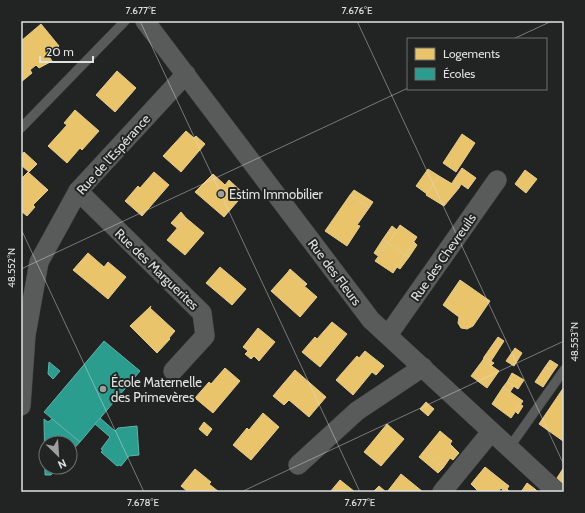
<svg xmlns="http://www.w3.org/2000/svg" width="585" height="513" font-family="Cabin,sans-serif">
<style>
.homes{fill:#e9c46a;stroke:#e6cd8e}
.schools{fill:#2a9d8f;stroke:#60b2a8}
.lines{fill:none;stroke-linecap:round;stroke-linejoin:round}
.service-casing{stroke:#3d3f3f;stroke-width:10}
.minor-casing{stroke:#3d3f3f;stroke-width:20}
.service{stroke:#595a5a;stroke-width:9}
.minor{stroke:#595a5a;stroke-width:19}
.ticks{fill:none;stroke:#dfe2e1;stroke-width:1;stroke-opacity:0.45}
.poi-dot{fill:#9d9f9e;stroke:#212423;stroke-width:1.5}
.labels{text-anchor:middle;stroke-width:4;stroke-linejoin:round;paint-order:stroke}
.street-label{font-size:13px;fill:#dfe2e1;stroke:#212423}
.poi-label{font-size:13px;fill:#dfe2e1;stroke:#212423;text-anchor:start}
.neatline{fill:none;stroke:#dfe2e1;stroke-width:1.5}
.ticks-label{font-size:10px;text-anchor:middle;fill:#dfe2e1}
</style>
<rect width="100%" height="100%" fill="#222323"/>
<g class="homes">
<polygon points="41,24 59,46 48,55 52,61 39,68 36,65 30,70 32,73 21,82 21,41"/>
<polygon points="117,71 136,88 115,112 96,95"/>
<polygon points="75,110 99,131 82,150 80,148 67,163 48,146 67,125 64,123"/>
<polygon points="186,131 194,138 196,136 205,144 181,172 163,156"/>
<polygon points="462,134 475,143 456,172 443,163"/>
<polygon points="24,152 37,164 29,172 21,165 21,156"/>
<polygon points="462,168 476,178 468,189 461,184 459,188 452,183"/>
<polygon points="428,169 439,176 427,194 416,186"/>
<polygon points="525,170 537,179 526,193 515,184"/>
<polygon points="28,172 48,190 33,205 35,207 27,216 21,211 21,179"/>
<polygon points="154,172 169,185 142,216 125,201 138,186 140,188"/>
<polygon points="213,174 225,185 229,180 244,194 224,217 195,192"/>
<polygon points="439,176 459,188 444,206 426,195"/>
<polygon points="354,190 373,202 369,208 350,195"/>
<polygon points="350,195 369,208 357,225 360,226 347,246 325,231"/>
<polygon points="181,212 186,218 177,228 171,223"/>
<polygon points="186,218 204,233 185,255 167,240"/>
<polygon points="400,225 417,237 405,255 388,243"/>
<polygon points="392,226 397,230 388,243 383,239"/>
<polygon points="383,239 388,243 378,256 374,253"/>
<polygon points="414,242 417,245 409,257 405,255"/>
<polygon points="388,243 405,255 393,273 375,261"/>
<polygon points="88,253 104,267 108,262 126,277 108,299 73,270"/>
<polygon points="405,255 409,257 400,269 397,267"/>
<polygon points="220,267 246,289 232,305 206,283"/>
<polygon points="290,269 307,284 305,286 288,272"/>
<polygon points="288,272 317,297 300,317 271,291"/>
<polygon points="460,280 490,301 473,326 467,329 461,328 458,323 459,317 443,305"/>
<polygon points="151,306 150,308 175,331 169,338 170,339 157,353 130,326"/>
<polygon points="332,322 347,334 320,367 302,352 315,337 317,339"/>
<polygon points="258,328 275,342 259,361 254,356 251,359 245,354 248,351 243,347"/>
<polygon points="498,337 504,341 491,361 484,357"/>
<polygon points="515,348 522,353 514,366 506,361"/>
<polygon points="365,351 384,366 376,375 372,372 353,395 336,380 357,356 359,358"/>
<polygon points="484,357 494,363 491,366 483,360"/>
<polygon points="483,360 499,371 487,388 471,376"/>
<polygon points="550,360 558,365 553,372 545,367"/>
<polygon points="545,367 553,372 543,387 535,382"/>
<polygon points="225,368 240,381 213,413 195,398 209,382 211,384"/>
<polygon points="295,370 326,397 309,417 289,400 284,405 273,396"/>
<polygon points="512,373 524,380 518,389 507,382"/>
<polygon points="507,382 514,386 510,392 503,387"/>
<polygon points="503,387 523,401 511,418 492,404"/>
<polygon points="564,387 564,439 563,441 539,424"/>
<polygon points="426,402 434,409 428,416 420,409"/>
<polygon points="520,404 523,406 518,414 515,411"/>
<polygon points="263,413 279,427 251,460 233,445 247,428 249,430"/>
<polygon points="204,422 212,429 207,436 199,429"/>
<polygon points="387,424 404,439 381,466 364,452"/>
<polygon points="440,431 452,441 450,444 459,453 453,460 450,458 443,468 423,452"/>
<polygon points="423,452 443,468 438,473 419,457"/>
<polygon points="485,467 505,483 498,492 479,492 471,484"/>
<polygon points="564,467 564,485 557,478"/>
<polygon points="195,469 211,482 209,484 219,492 188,492 181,486"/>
<polygon points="401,474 423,492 387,492"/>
<polygon points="340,480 355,492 330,492"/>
<polygon points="505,483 509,486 507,489 510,492 502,492 503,490 501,488"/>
<polygon points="527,483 535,489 538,492 521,492"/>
<polygon points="379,486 386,492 373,492"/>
</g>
<g class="schools">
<polygon points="104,341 140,371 80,442 44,412"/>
<polygon points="49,362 60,371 53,379 48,374"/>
<polygon points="100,418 115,431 118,428 137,426 139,455 129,456 121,466 119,465 117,466 101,452 103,450 101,449 110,437 95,424"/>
<polygon points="44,419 48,422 52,419 80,442 70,453 70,443 46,443 46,467 58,467 51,475 45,475"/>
</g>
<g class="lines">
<defs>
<g id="service">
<polyline points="21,128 125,21"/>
<polyline points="509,448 564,370"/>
</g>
<g id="minor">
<polyline points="145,21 371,320 557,492"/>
<polyline points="78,191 202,313 205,336 173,371"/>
<polyline points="388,335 497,180"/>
<polyline points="21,406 26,335 39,262 78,191 186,74"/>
<polyline points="298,465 357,411 423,367"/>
<polyline points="442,492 491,432"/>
</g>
</defs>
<use href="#service" class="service-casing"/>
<use href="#minor" class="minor-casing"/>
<use href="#service" class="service"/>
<use href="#minor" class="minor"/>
</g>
<path class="ticks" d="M 140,21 L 360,492M 357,21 L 564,465M 513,39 L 552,21M 21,229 L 144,492M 21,269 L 408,88M 241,492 L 564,341"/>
<g class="poi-dot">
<circle cx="221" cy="194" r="4"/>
<circle cx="103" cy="389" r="4"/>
</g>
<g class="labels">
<g class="street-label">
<text transform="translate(113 154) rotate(-48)" y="5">Rue de l'Espérance</text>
<text transform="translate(443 257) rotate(-55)" y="5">Rue des Chevreuils</text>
<text transform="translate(157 269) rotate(44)" y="5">Rue des Marguerites</text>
<text transform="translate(335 272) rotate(53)" y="5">Rue des Fleurs</text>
</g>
<g class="poi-label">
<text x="229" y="199">Estim Immobilier</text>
<text x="111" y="387">École Maternelle<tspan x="111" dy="15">des Primevères</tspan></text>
</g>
</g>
<rect width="585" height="513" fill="none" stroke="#212423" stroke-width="44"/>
<rect x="407" y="38" width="140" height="52" fill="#212423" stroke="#6d706f"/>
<rect x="415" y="48" width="20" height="12" fill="#e9c46a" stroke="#6d706f"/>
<text x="443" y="58" font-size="12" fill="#dfe2e1">Logements</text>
<rect x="415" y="68" width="20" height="12" fill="#2a9d8f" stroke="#6d706f"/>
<text x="443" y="78" font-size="12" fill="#dfe2e1">Écoles</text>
<g transform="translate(58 455) rotate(155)"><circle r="19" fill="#212423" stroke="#6d706f"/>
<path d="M0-3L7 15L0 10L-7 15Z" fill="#9d9f9e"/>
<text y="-6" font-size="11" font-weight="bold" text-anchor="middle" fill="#dfe2e1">N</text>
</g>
<path d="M40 56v6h53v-6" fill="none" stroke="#dfe2e1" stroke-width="2"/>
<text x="46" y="56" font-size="12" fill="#dfe2e1" stroke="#212423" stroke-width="3" paint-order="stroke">20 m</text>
<rect x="22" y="22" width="541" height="469" class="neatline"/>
<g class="ticks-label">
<text x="141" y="14">7.677°E</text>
<text x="357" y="14">7.676°E</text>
<text transform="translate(11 268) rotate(-90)" y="4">48.552°N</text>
<text transform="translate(574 342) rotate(-90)" y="4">48.553°N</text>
<text x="143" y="506">7.678°E</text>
<text x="360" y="506">7.677°E</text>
</g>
</svg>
